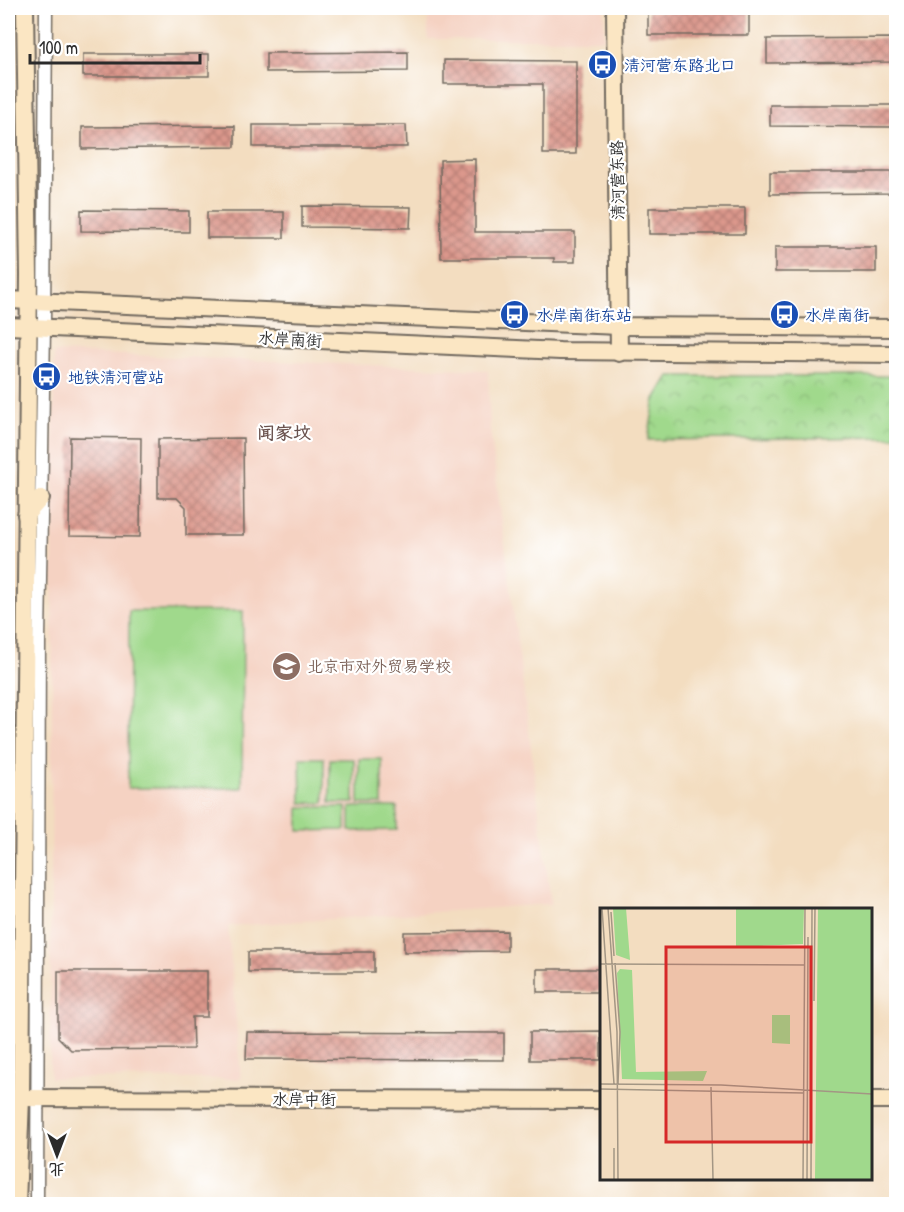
<svg xmlns="http://www.w3.org/2000/svg" width="904" height="1212" font-family="'Patrick Hand','LXGW WenKai TC',sans-serif">
<style>
.built{fill:#f5d2c2}
.park{fill:url(#park-crowns);stroke:#66825c;stroke-width:1.5}
.pitch{fill:#a0d98c;stroke:#66825c;stroke-width:1.5}
.building{fill:url(#building-cross-hatch)}
.lines{fill:none;stroke-linecap:round;stroke-linejoin:round}
.street-casing{stroke:#71695f;stroke-width:15}
.secondary-casing{stroke:#71695f;stroke-width:20}
.street{stroke:#fff;stroke-width:12}
.secondary{stroke:#fbe6c3;stroke-width:16}
.labels{text-anchor:middle;stroke-width:4.5;stroke-linejoin:round;paint-order:stroke}
.transit-label{font-size:16px;fill:#164399;stroke:#fff;text-anchor:start}
.street-label{font-size:16px;fill:#2b2b2b;stroke:#fff}
.education-label{font-size:16px;fill:#785e54;stroke:#fff;text-anchor:start}
.neighbourhood-label{font-size:18px;font-weight:bold;fill:#69514d;stroke:#fff}
.inset-road{fill:none;stroke:#a39684;stroke-width:1.5}
.view{fill:#d62828;fill-opacity:0.15;stroke:#d62828;stroke-width:3}
.inset-edge{fill:none;stroke:#2b2b2b;stroke-width:3}
</style>
<defs>
<pattern id="park-crowns" width="20" height="18" patternUnits="userSpaceOnUse" patternTransform="scale(1.5)"><rect width="20" height="18" fill="#a0d98c"/><path d="M2 6a3 3 0 1 1 6 0M12 15a3 3 0 1 1 6 0" fill="none" stroke="#8aba79"/></pattern>
<pattern id="building-cross-hatch" width="8" height="8" patternUnits="userSpaceOnUse" patternTransform="scale(1.5)"><rect width="8" height="8" fill="#dc988c"/><path d="M0 0l8 8M0 8l8-8" fill="none" stroke="#b37c73"/></pattern>
</defs>
<rect width="100%" height="100%" fill="#fff"/>
<filter id="ink" filterUnits="userSpaceOnUse"><feTurbulence type="fractalNoise" baseFrequency=".0167" numOctaves="2"/><feDisplacementMap in="SourceGraphic" scale="12" xChannelSelector="R" yChannelSelector="G"/><feConvolveMatrix kernelMatrix="1 2 1 2 8 2 1 2 1" color-interpolation-filters="sRGB"/></filter>
<filter id="wash" filterUnits="userSpaceOnUse"><feTurbulence type="fractalNoise" baseFrequency=".008" numOctaves="4" result="noise"/><feDisplacementMap in="SourceGraphic" scale="24" xChannelSelector="R" yChannelSelector="G"/><feGaussianBlur stdDeviation="1.35" result="paint"/><feColorMatrix in="noise" values="0 0 0 0 0 0 0 0 0 0 0 0 0 0 0 0 0 1.4 0 .05"/><feComposite in="paint" operator="in"/></filter>
<g filter="url(#wash)">
<rect width="100%" height="100%" fill="#f3ddc0"/>
<g class="built">
<rect x="428" y="8" width="176" height="31"/>
<polygon points="54,352 488,370 490,428 551,904 228,926 241,1079 50,1078"/>
</g>
<polygon class="park" points="669,376 896,376 896,437 648,440 655,399"/>
<g class="pitch">
<polygon points="129,611 243,611 242,788 128,788"/>
<polygon points="300,758 324,758 324,803 301,803"/>
<rect x="330" y="759" width="24" height="44"/>
<rect x="359" y="759" width="23" height="45"/>
<polygon points="299,807 346,807 346,830 299,831"/>
<polygon points="350,807 397,807 397,830 350,831"/>
</g>
<g id="blocks">
<g class="building">
<rect x="648" y="11" width="101" height="24"/>
<polygon points="893,38 893,62 767,63 767,39"/>
<polygon points="408,52 408,71 266,72 266,53"/>
<rect x="83" y="54" width="126" height="22"/>
<polygon points="444,60 576,61 576,154 543,154 543,84 444,84"/>
<polygon points="770,105 892,105 892,127 770,126"/>
<polygon points="253,125 406,125 407,147 253,147"/>
<polygon points="235,126 235,147 82,149 82,127"/>
<polygon points="475,159 475,232 575,232 575,262 554,262 554,258 441,258 440,160"/>
<polygon points="770,172 891,172 892,193 770,194"/>
<polygon points="302,206 411,207 410,228 302,227"/>
<rect x="649" y="208" width="96" height="26"/>
<polygon points="81,210 189,211 189,232 81,231"/>
<rect x="207" y="212" width="77" height="26"/>
<rect x="775" y="247" width="101" height="25"/>
<polygon points="70,437 141,438 140,537 69,536"/>
<polygon points="243,438 244,535 186,535 186,507 177,498 158,498 158,439"/>
<polygon points="507,931 507,951 404,952 404,932"/>
<rect x="248" y="952" width="126" height="20"/>
<rect x="537" y="969" width="64" height="23"/>
<polygon points="58,971 207,971 207,1017 192,1017 193,1049 71,1050 58,1037"/>
<polygon points="601,1031 601,1060 530,1060 530,1032"/>
<polygon points="247,1032 504,1033 504,1060 246,1059"/>
</g>
</g>
</g>
<g filter="url(#ink)">
<use href="#blocks" fill-opacity="0" stroke="#71695f" stroke-width="1.5"/>
<g class="lines">
<defs>
<polyline id="street" points="37,1204 39,641 44,328 46,8"/>
<g id="secondary">
<polyline points="615,8 619,353"/>
<polyline points="8,300 619,326 896,328"/>
<polyline points="8,326 560,351 896,354"/>
<polyline points="26,515 41,498"/>
<polyline points="8,1098 601,1100"/>
<polyline points="870,1100 896,1100"/>
<polyline points="17,1204 21,1098 29,275 25,8"/>
</g>
</defs>
<use href="#street" class="street-casing"/>
<use href="#secondary" class="secondary-casing"/>
<use href="#street" class="street"/>
<use href="#secondary" class="secondary"/>
</g>
</g>
<defs>
<symbol id="bus-disc" viewBox="-11 -11 22 22"><circle r="9.5" fill="#1a4fb4" stroke="#fff"/><path d="M-5-6H5V4H4V6H2V4H-2V6H-4V4H-5ZM-3.5-4V0h7V-4ZM-3.5 1.2v1.5H-2V1.2ZM2 1.2v1.5H3.5V1.2Z" fill="#fff"/></symbol>
<symbol id="university-disc" viewBox="-11 -11 22 22"><circle r="9.5" fill="#8d6e63" stroke="#fff"/><path d="M0-5L7-2L0 1L-7-2ZM-4 1L0 2.5L4 1V4Q0 6-4 4Z" fill="#fff"/></symbol>
</defs>
<g fill-rule="evenodd">
<use href="#bus-disc" x="586" y="48" width="33" height="33"/>
<use href="#bus-disc" x="498" y="298" width="33" height="33"/>
<use href="#bus-disc" x="768" y="298" width="33" height="33"/>
<use href="#bus-disc" x="30" y="360" width="33" height="33"/>
<use href="#university-disc" x="270" y="650" width="33" height="33"/>
</g>
<g class="labels">
<g class="transit-label">
<text x="624" y="71">清河营东路北口</text>
<text x="536" y="321">水岸南街东站</text>
<text x="805" y="321">水岸南街</text>
<text x="68" y="383">地铁清河营站</text>
</g>
<g class="street-label">
<text transform="translate(617 180) rotate(-91)" y="6">清河营东路</text>
<text transform="translate(290 339) rotate(3)" y="6">水岸南街</text>
<text x="304" y="1105">水岸中街</text>
</g>
<g class="education-label">
<text x="307" y="672">北京市对外贸易学校</text>
</g>
<g class="neighbourhood-label">
<text x="284" y="439">闻家坟</text>
</g>
</g>
<g transform="translate(600 908)">
<rect width="272" height="272" fill="#f3ddc0"/>
<path d="M 13,0 L 26,0 L 30,52 L 16,47 ZM 136,0 L 204,0 L 203,36 L 136,39 ZM 218,0 L 271,0 L 271,271 L 215,271 ZM 20,61 L 32,62 L 36,164 L 107,163 L 103,173 L 22,171 L 17,65 Z" fill="#a0d98c"/>
<path d="M 172,107 L 190,107 L 190,136 L 172,135 Z" fill="#a0d98c"/>
<path class="inset-road" d="M 2,0 L 14,176M 8,0 L 17,124 L 18,271M 11,4 L 14,48M 15,55 L 20,124 L 18,176M 0,56 L 205,57M 214,93 L 215,0M 0,176 L 121,177 L 272,186M 111,179 L 113,271M 0,181 L 204,185M 14,271 L 14,240M 203,271 L 205,0M 207,271 L 208,29M 211,271 L 212,0"/>
<path class="view" d="M 66,39 L 211,39 L 211,234 L 66,234 Z"/>
<rect width="272" height="272" class="inset-edge"/>
</g>
<rect width="904" height="1212" fill="none" stroke="#fff" stroke-width="30"/>
<g transform="translate(57 1155) rotate(180)" stroke="#ffffff" stroke-width="4.5" paint-order="stroke">
<path d="M0-4.5L10 22L0 15L-10 22Z" fill="#2b2b2b"/>
<text y="-9" font-size="16" font-weight="bold" text-anchor="middle" fill="#2b2b2b">北</text>
</g>
<path d="M30 54v9h170v-9" fill="none" stroke="#2b2b2b" stroke-width="3"/>
<text x="39" y="54" font-size="18" fill="#2b2b2b" stroke="#ffffff" stroke-width="4.5" paint-order="stroke">100 m</text>
</svg>
